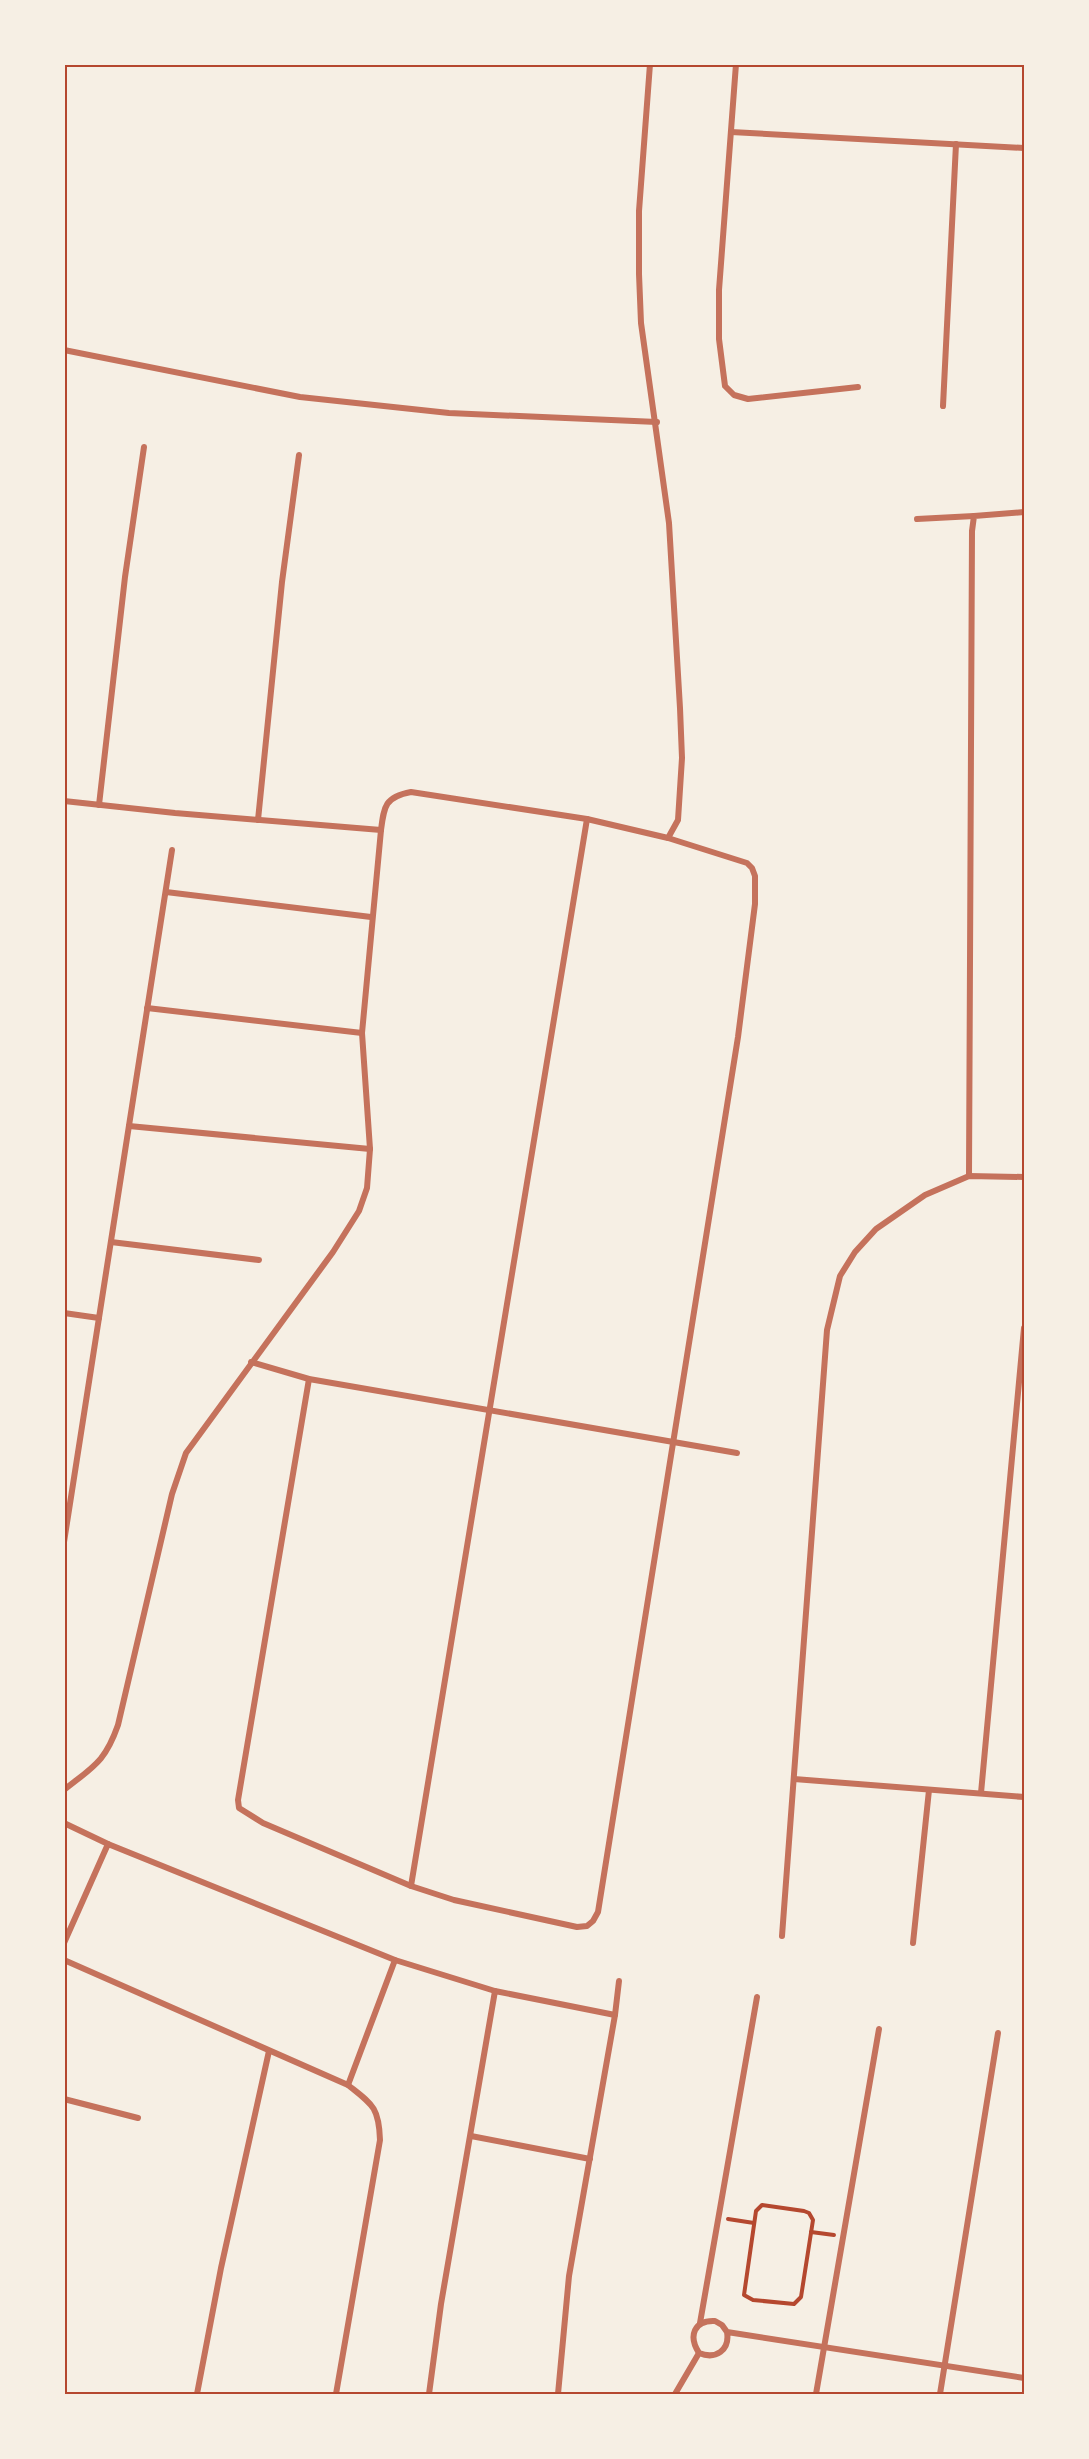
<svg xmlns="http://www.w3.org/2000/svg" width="1089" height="2459" font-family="'Archivo Narrow',sans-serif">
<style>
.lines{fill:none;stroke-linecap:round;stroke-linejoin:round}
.path{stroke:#b5482f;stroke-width:4}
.minor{stroke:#c5725c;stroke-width:6}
.neatline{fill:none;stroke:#b5482f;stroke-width:2}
</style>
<rect width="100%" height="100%" fill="#f6efe4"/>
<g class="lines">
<g class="path">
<polygon points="762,2205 804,2211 809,2213 813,2220 801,2297 794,2304 753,2300 744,2295 756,2211"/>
<polyline points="728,2219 754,2223"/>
<polyline points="811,2232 834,2235"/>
</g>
<g class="minor">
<polyline points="736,64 719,290 719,339 725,386 734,395 748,399 858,387"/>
<polyline points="731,132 1024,148"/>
<polyline points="64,350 300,397 449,413 657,422"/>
<polyline points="943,406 956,144"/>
<polyline points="917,519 974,516"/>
<polyline points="64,801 175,813 381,830"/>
<polyline points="99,805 125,577 144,447"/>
<polyline points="258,820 282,582 299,455"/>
<polyline points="166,892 371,917"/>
<polyline points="147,1008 362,1033"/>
<polyline points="129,1126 370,1149"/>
<polyline points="969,1176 972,531 974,516 1024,512"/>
<polyline points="111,1242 259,1260"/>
<polyline points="64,1313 99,1318"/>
<polyline points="251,1362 309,1379 737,1453"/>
<polyline points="309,1379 238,1800 239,1808 263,1823 411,1886 454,1900 577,1927 587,1926 593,1921 598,1912 738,1037 755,904 755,876 752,868 747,863 668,838"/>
<polyline points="64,1542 172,850"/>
<polyline points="794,1779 1024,1797"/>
<path d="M 64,1790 C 94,1766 105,1762 118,1725 L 172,1494 L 186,1453 L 333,1252 L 359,1211 L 367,1188 L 370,1149 L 362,1033 L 381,830 C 384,806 385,797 411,792 L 587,819 L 668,838 L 678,820 L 682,758 L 680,708 L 669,523 L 641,323 L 639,274 L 639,211 L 650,64"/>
<polyline points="981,1793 1024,1328"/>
<polyline points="64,1823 108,1844"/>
<polyline points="411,1886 587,819"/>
<polyline points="782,1936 827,1330 840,1276 855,1252 876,1229 925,1195 969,1176 1024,1177"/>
<polyline points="64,1943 108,1844 395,1960 495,1991"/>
<polyline points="913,1943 929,1790"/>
<path d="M 64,1960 L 348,2085 C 372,2104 379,2107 380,2140 L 336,2394"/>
<polyline points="348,2085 395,1960"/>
<polyline points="64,2099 138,2118"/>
<polyline points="471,2136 590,2159"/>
<polyline points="700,2323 757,1997"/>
<path d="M 727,2332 C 730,2350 716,2360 699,2353 C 688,2336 694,2320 715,2321 L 722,2325 L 727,2332 L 1024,2378"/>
<polyline points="197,2394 221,2268 269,2051"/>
<polyline points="429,2394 441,2304 495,1991 615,2015"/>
<polyline points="558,2394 569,2276 615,2015 619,1981"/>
<polyline points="675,2394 699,2353"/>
<polyline points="816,2394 879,2029"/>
<polyline points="940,2394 998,2033"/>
</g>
</g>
<rect width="1089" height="2459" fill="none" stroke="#f6efe4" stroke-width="132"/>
<rect x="66" y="66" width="957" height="2327" class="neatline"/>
</svg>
